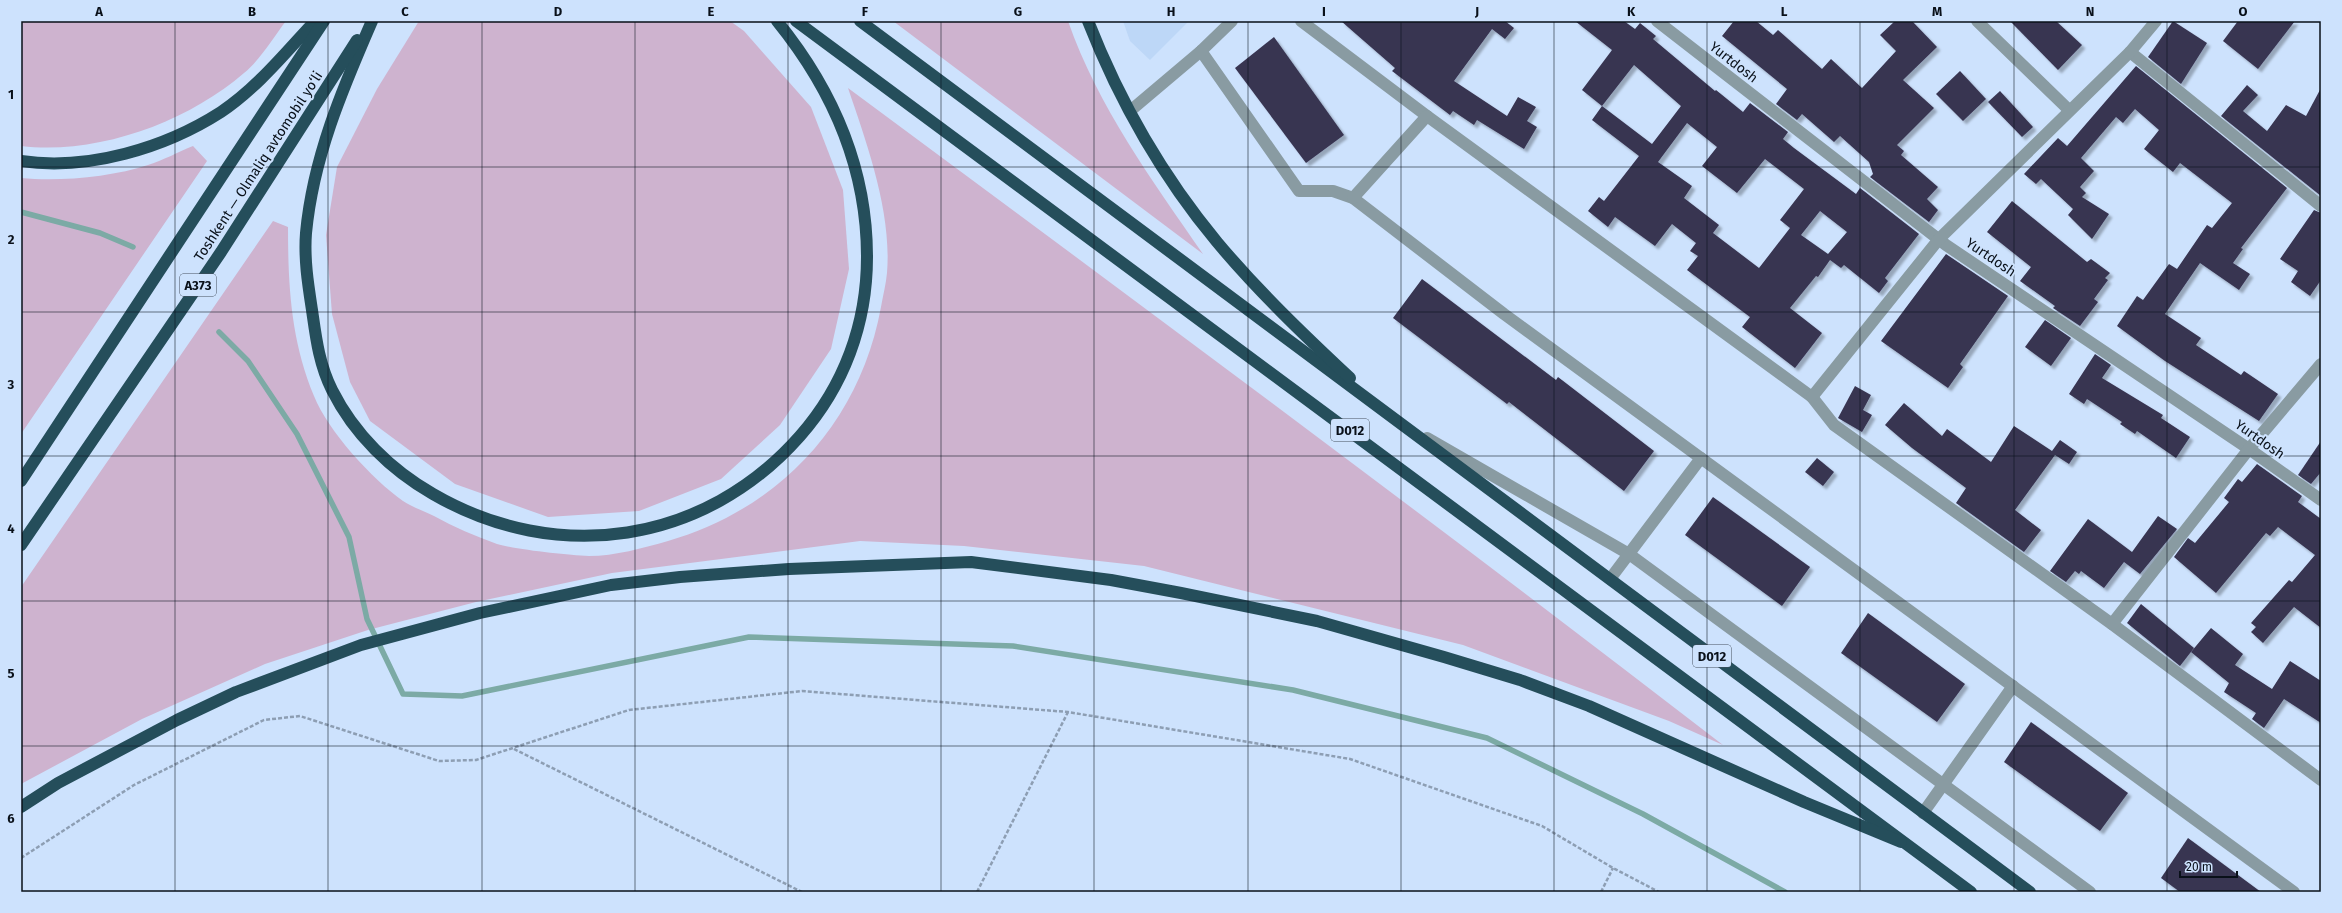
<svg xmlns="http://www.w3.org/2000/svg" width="2342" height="913" font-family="'Fira Sans',sans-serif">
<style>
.built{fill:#bdd7f7}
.green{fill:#ceb3cf}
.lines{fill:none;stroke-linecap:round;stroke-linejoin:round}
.stream{stroke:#7caaa5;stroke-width:5.5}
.building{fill:#383451;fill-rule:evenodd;filter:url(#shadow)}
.path{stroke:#8d9eb3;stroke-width:2.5;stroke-dasharray:4 2;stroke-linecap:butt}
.minor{stroke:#899ba2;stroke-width:12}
.highway{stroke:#254e5b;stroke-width:12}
.grid{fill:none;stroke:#091019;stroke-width:1;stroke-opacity:0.55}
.labels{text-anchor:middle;stroke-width:4;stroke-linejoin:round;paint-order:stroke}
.shield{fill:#cde2fd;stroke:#444f5d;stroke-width:1}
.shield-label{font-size:13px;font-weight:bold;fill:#091019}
.street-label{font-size:14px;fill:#091019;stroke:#cde2fd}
.neatline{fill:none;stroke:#091019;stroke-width:1.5}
.grid-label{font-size:13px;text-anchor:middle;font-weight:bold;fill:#091019}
</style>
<defs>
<filter id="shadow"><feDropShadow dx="3.5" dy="3.5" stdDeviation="1" flood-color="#0004"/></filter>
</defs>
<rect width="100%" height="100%" fill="#cde2fd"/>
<polygon class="built" points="1123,21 1189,21 1150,60 1130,41"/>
<g class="green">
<path d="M 21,21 L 286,21 C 273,38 260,60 244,73 C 186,123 97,155 21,146 Z"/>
<polygon points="419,21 730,21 744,31 811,107 843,190 849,269 831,349 780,425 721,479 639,511 548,517 455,484 370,421 350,382 332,314 326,235 337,167 377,89"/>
<path d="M 893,21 L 1068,21 C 1098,107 1152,180 1203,254 Z"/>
<path d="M 848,88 C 1141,305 1434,522 1723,745 L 1669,721 L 1463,645 L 1144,566 L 964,546 L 860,541 L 612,573 L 476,602 L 368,630 L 265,664 L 142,719 L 21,784 L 21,587 L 273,221 L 288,227 C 288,286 291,341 314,396 C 328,431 372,479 403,501 C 412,507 424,511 434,516 C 454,527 475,536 497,544 C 518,550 566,555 589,556 C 615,556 643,548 668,541 C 781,508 860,422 881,307 C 883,295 886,284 887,273 C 892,212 867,144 848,88 Z"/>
<path d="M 193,146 L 207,161 L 21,434 L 21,178 C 58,182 112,177 148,165 C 164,160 178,152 193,146 Z"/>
</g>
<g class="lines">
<g class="stream">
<polyline points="21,212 100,233 133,247"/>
<polyline points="219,332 248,361 297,434 349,537 367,619 403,694 462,696 749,637 1013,646 1293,690 1487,738 1643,814 1785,892"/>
</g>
</g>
<g class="building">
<polygon points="1341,21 1505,21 1514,28 1505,39 1492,29 1454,81 1507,116 1518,97 1536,107 1527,121 1537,127 1524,149 1477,120 1474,125 1453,111 1450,115 1392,71 1395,68"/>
<path d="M 1575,21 L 1624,21 L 1635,29 L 1640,23 L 1656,36 L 1653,39 L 1715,91 L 1716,90 L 1743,112 L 1750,103 L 1788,132 L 1783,139 L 1794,148 L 1856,194 L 1860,188 L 1919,234 L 1885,278 L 1888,281 L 1879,293 L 1844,265 L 1841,268 L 1830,260 L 1818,277 L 1816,276 L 1790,308 L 1822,333 L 1795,368 L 1742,327 L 1750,317 L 1687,270 L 1698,256 L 1690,251 L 1696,243 L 1672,224 L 1655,246 L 1615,217 L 1608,227 L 1588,211 L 1599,197 L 1604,201 L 1639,156 L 1592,120 L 1602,106 L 1582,90 L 1612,50 ZM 1634,65 L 1681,106 L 1652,144 L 1602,106 ZM 1687,123 L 1717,147 L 1702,166 L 1737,193 L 1765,159 L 1804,189 L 1780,220 L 1790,228 L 1759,268 L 1713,233 L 1719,225 L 1684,198 L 1692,186 L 1658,162 ZM 1820,211 L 1847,232 L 1828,254 L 1801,235 Z"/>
<polygon points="1734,21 1756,21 1773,35 1778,30 1822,69 1831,59 1862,88 1896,51 1880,35 1895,21 1912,21 1937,47 1903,80 1934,108 1897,145 1904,151 1901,155 1938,187 1927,199 1938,210 1929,222 1870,177 1873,174 1869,162 1840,136 1834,142 1802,114 1797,120 1776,104 1787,89 1722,36"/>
<polygon points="2010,21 2056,21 2082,45 2058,70"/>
<polygon points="2173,21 2207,43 2181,84 2148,57"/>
<polygon points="2238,21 2295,21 2258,69 2223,41"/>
<polygon points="1274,37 1344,135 1306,163 1235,68"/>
<polygon points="2136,66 2287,188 2241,248 2243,249 2233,263 2250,274 2239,290 2200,263 2165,314 2201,338 2196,345 2241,375 2244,371 2278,394 2259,421 2165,361 2117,326 2137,296 2143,300 2169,264 2177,269 2207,225 2212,228 2232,203 2180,163 2173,172 2144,149 2159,130 2135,109 2123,123 2116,117 2081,158 2094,171 2080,187 2086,193 2082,197 2109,214 2092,239 2068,215 2073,209 2041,179 2036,184 2024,174 2058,138 2067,146"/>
<polygon points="1960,71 1986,99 1963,121 1936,94"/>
<polygon points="2247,85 2258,95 2243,111 2267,131 2286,105 2306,116 2321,88 2321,196 2221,116"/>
<polygon points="2000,91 2033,127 2022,137 1988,102"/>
<polygon points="2012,201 2087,262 2091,259 2110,273 2105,278 2108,280 2094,299 2098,302 2080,326 2053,308 2055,306 2020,281 2031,267 1987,232"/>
<polygon points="2314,210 2321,213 2321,280 2310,296 2291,282 2298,271 2280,259"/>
<polygon points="1946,254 2008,296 1960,364 1963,367 1948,388 1881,341"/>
<polygon points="1422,279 1556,380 1558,377 1654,451 1624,491 1509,402 1507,404 1393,318"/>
<polygon points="2045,320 2071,338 2051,366 2025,347"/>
<polygon points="2095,354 2111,365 2102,378 2163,415 2161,418 2190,437 2176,458 2137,431 2135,434 2120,424 2122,422 2087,399 2084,404 2069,394"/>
<polygon points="1855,386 1871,395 1863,410 1872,415 1862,432 1838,418"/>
<polygon points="1904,403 1942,436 1947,429 1991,462 2014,426 2052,451 2060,440 2077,452 2069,464 2055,455 2015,510 2041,530 2024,552 1956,503 1966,488 1912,448 1885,425"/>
<polygon points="2321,441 2321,472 2311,484 2298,475"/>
<polygon points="1817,458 1834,472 1823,486 1805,472"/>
<polygon points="2257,464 2302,496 2298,502 2321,519 2321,628 2294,607 2263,643 2251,632 2256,627 2251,623 2289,580 2292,582 2315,555 2278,527 2270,536 2266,533 2216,593 2174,557 2188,538 2195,543 2229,502 2224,498 2238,479 2242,482"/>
<polygon points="1713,497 1810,567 1782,606 1685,535"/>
<polygon points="2158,516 2177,529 2140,574 2124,562 2104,588 2081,571 2079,574 2075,571 2066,582 2050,571 2088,519 2132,552"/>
<polygon points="2141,604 2194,648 2180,666 2127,623"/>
<polygon points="1868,613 1965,684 1937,722 1841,653"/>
<polygon points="2211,628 2243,654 2235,665 2272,689 2290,661 2321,681 2321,723 2284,699 2264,728 2252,719 2256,713 2224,692 2229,683 2191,652"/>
<polygon points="2031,722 2128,793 2100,831 2004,762"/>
<polygon points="2188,838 2261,892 2180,892 2161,878"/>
</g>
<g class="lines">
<g class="path">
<polyline points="514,749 802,892"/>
<polyline points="21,858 134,785 264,720 300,716 439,761 476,760 629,710 802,691 1068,712 1350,759 1542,826 1613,868 1659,892"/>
<polyline points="977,892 1068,712"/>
<polyline points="1601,892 1613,868"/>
</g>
<g class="minor">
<polyline points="1301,21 1427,116 1812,397 1834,425 2112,624 2321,780"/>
<polyline points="1657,21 1946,245 2249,449 2321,500"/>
<polyline points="1977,21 2069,110"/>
<polyline points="1201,51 1299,191 1333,191 1353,198 1504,314 2294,892"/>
<polyline points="2130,52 2321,206"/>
<polyline points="1130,111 1201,51 1232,21"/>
<polyline points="1353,198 1427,116"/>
<polyline points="1812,397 1939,239 2130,52 2156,21"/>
<polyline points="1427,438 1629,554 2090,892"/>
<polyline points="1610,579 1701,458"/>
<polyline points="2112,624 2249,449 2321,364"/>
<polyline points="1923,813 2013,686"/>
</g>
<g class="highway">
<path d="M 372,21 C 342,90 313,158 306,233 C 304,259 308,284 312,310 C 316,338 319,364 332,390 C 354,434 391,470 433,494 C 557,566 705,544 800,436 C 844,386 867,324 867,257 C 867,167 833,90 777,21"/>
<polyline points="796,21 1971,892"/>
<polyline points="860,21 2030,892"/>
<path d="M 1088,21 C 1119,100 1163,177 1217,242 C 1258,291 1304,335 1350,378"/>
<path d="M 21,161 C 88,171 165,148 221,112 C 257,88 286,52 315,21"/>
<polyline points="21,481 324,21"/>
<polyline points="21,545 221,252 357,40"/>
<polyline points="21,807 58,783 177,720 236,692 361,645 480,613 611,585 680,577 789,569 971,562 1111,580 1181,593 1317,621 1444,657 1520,680 1589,706 1804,802 1901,842"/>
</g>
</g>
<path class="grid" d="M 175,21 L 175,892M 328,21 L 328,892M 482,21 L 482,892M 635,21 L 635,892M 788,21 L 788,892M 941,21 L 941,892M 1094,21 L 1094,892M 1248,21 L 1248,892M 1401,21 L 1401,892M 1554,21 L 1554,892M 1707,21 L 1707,892M 1860,21 L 1860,892M 2014,21 L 2014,892M 2167,21 L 2167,892M 21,167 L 2321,167M 21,312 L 2321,312M 21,456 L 2321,456M 21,601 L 2321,601M 21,746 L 2321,746"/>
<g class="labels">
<g class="shield">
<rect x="180" y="274" width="36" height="22" rx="3"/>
<rect x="1331" y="419" width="38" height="22" rx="3"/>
<rect x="1693" y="645" width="38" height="22" rx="3"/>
</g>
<g class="shield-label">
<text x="198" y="290">A373</text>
<text x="1350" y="435">D012</text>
<text x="1712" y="661">D012</text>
</g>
<g class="street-label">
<text transform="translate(1734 62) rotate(38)" y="5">Yurtdosh</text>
<text transform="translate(258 166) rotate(-57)" y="5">Toshkent — Olmaliq avtomobil yo‘li</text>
<text transform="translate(1991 257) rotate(34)" y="5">Yurtdosh</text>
<text transform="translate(2260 439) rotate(35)" y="5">Yurtdosh</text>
</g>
</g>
<rect width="2342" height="913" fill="none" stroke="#cde2fd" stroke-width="44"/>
<path d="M2180 871v6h57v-6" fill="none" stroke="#091019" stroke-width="2"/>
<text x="2186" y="871" font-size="12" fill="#091019" stroke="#cde2fd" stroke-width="3" paint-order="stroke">20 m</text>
<rect x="22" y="22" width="2298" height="869" class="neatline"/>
<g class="grid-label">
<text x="99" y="16">A</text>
<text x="252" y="16">B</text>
<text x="405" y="16">C</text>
<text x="558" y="16">D</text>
<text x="711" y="16">E</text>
<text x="865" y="16">F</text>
<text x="1018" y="16">G</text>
<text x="1171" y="16">H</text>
<text x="1324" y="16">I</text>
<text x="1477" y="16">J</text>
<text x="1631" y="16">K</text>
<text x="1784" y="16">L</text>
<text x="1937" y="16">M</text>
<text x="2090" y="16">N</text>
<text x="2243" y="16">O</text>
<text x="11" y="99">1</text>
<text x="11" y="244">2</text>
<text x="11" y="389">3</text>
<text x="11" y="533">4</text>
<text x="11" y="678">5</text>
<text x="11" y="823">6</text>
</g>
</svg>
